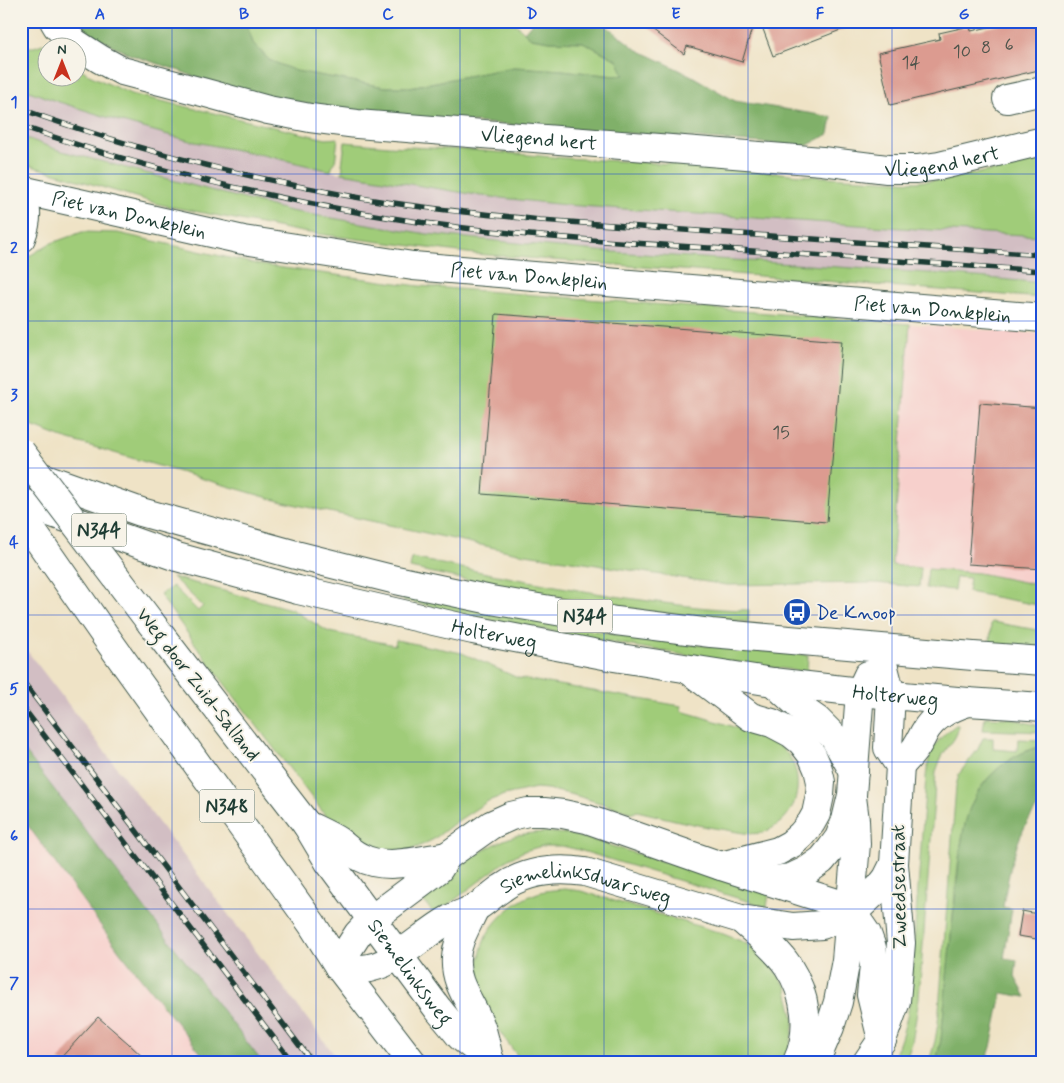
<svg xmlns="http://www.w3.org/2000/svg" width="1064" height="1083" font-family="Mynerve,sans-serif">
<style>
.built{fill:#f7d0cc}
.industrial{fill:#d2bec3}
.green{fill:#a0cc79;stroke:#608456}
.forest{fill:#80b069;stroke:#50764e}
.building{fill:#dc9b90}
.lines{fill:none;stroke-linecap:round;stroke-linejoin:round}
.street-casing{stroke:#3e564a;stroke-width:30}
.secondary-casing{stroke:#3e564a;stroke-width:30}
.primary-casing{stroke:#3e564a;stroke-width:30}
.street{stroke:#fff;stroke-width:28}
.secondary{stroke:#fff;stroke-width:28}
.primary{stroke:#fff;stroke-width:28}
.rail-casing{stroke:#1f3d34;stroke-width:5.5}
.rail{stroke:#f7f3e8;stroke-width:4;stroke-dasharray:11;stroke-linecap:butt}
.primary-bridge-casing{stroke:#3e564a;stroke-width:30;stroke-linecap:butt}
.primary-bridge{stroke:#fff;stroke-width:28}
.grid{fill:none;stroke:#1d4ed8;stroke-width:1;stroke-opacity:0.55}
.labels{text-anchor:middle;stroke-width:4;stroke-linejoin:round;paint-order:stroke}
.number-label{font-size:18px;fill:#4e544b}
.shield{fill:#f7f3e8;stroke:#60746a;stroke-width:1}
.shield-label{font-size:19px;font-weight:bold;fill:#1f3d34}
.street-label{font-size:20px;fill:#1f3d34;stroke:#f7f3e8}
.transit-label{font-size:20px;fill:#164399;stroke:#f7f3e8;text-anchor:start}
.neatline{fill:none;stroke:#1d4ed8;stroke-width:2}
.grid-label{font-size:16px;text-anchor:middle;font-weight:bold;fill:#1d4ed8}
</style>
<rect width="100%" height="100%" fill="#f7f3e8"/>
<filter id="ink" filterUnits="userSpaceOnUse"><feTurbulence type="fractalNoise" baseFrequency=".02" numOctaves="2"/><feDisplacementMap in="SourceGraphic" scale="10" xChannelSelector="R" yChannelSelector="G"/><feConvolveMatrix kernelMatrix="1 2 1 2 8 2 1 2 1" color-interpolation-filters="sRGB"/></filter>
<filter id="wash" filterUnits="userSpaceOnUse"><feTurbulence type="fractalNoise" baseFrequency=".0096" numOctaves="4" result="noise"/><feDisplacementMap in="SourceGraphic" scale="20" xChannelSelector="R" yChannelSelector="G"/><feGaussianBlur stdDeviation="1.12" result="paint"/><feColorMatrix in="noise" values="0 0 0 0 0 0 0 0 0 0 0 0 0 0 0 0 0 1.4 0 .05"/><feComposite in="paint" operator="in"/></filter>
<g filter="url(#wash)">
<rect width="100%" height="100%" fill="#efe3c6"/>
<g class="built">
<polygon points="910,324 1043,334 1043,586 979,573 892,565"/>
<polygon points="21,816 120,952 208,1062 21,1062"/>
</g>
<g class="industrial">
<polygon points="21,88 56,101 122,122 190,141 263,155 335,172 483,196 566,205 931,230 1043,236 1043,298 475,254 302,232 162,205 21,163"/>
<polygon points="21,643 102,748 340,1062 262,1062 21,746"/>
</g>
<g class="green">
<polygon points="230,21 512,21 531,38 550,41 583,42 617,60 625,75 614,76 562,70 514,67 410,87 385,87 295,71 269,60 253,43 246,23"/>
<polygon points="48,42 57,47 48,48 48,78 78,78 78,66 89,75 131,94 326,139 338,138 335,163 333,163 331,171 263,155 190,141 122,122 56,101 21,88 21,47 34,47"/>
<polygon points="21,136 58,150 290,211 427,234 598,251 943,274 1043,283 1043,298 475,254 302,232 162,205 21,163"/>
<polygon points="345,142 388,146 471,150 564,158 710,166 810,176 916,182 945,179 1007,168 1043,159 1043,236 931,230 566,205 483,196 342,173 343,166 342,165"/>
<polygon points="82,232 118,233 261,265 419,286 910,324 892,565 921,568 919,587 875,583 727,585 513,552 279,501 63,438 21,422 21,261 49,244"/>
<path d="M 412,558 C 486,573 560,588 634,599 C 672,604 711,610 749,610 L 748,622 L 661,613 L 579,600 L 509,589 L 410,568 Z"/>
<polygon points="928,569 979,573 1043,586 1043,606 968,592 970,578 956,577 954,590 926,588"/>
<path d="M 172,577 L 291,609 L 329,632 L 395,645 L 396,640 L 462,653 L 518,678 L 681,706 L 681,711 C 702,717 723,723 743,730 C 757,735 773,740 784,750 C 797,763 800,783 795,800 C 791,815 776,829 761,833 C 750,835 738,832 727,830 C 697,826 667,818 637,811 L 633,813 L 574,795 L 547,789 L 536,788 L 504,795 L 488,801 L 456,822 L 434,839 L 418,847 L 403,852 L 385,852 L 362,846 L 334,824 L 325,815 L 211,666 L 160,595 L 173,586 L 198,611 L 203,606 Z"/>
<polygon points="403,595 612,634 687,644 808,655 807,672 684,655 610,642 485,619 402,600"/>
<polygon points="992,622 1043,631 1043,647 990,644 991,623"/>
<polygon points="985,717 1010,718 1043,727 1043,732 983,730"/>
<path d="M 956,725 L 958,725 C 959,737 949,744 944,753 C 940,759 938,766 936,772 L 919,998 L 912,1043 L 905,1062 L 892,1062 C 901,1041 907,1021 910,999 L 926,777 C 929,751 934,741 956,725 Z"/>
<path d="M 983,738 L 993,738 L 993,749 L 1017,751 L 1018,739 L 1043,740 L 1043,746 C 1012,754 987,772 973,801 C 961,826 958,867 955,895 C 950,943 946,991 941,1040 L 936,1062 L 929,1062 L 935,1041 L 938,1023 L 956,786 L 959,774 L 978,749 Z"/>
<path d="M 547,832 L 568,834 L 592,840 L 769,894 L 767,907 L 579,850 L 562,846 L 542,846 L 524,851 L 507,860 L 435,915 L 420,897 C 448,876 479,848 512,837 C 523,833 535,833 547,832 Z"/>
<path d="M 565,889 L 581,891 L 718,932 L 741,941 L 752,947 L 767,960 L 786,986 L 794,1020 L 788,1062 L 522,1062 C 507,1041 487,1019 481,993 C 477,976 478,955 485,939 C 493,920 515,901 535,894 C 544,890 555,890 565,889 Z"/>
</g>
<g class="forest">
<polygon points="79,21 230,21 246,23 253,43 269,60 296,71 385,87 410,87 514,67 562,70 614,76 624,75 617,60 583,42 550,41 531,38 524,32 534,21 600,21 636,49 692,76 735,101 832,117 829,134 806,146 372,115 278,99 200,79 180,71 131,55 89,33"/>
<polygon points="21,746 262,1062 208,1062 120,952 21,816"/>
<path d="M 1043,746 L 1043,801 C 1016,829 1009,871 1003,907 L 1012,909 L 1004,958 L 1017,960 L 1015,977 L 1026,997 L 1002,993 L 991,1047 L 986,1062 L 936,1062 L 941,1040 C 946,990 950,940 956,891 C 959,864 961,824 973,801 C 987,773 1012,753 1043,746 Z"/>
</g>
<g id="blocks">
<g class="building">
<polygon points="640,21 754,21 742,62 687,46 684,54"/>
<polygon points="760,21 858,21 859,23 773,56"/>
<polygon points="1017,21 1043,21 1043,69 890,105 878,53 940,39 939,33 970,26 971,31"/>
<polygon points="496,314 842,341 827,522 482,494"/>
<polygon points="980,403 1043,408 1043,569 968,564"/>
<polygon points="1022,911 1043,915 1043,940 1018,936"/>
<polygon points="98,1017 128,1043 148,1062 57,1062"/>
</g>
</g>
</g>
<g filter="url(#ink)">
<use href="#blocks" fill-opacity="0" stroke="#3e564a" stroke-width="1"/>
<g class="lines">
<defs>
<g id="street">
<path id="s1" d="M 54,21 L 57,26 L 75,43 L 100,59 L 122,71 L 206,93 L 268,110 L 310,118 L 357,124 L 822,161 L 887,169 L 917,169 L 939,166 L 1043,141"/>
<polyline points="1007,99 1043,91"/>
<path id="s2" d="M 21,190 L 243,240 L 413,266 L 1043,318"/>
<path d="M 21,195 C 29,209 27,223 21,238"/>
</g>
<g id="secondary">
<polyline points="768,881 834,902 850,912 858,921 867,934 872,948 874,965 871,995 882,1040"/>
<polyline points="815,1062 830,1027 838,1002 846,960 856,844 855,820 852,797"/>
<polyline points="867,1062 882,1040 896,1001 901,943 894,864"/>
</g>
<g id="primary">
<polyline points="28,472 141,512 296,555 396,580 491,600 616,621 711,633 973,656 1043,661"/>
<path id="s3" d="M 21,502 L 177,557 L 298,590 L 473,630 L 614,657 L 773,682 L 860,692 L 968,702 L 1043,707"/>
<polyline points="21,515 113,647 312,924 339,967 412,1062"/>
<path id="s4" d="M 151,623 L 307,825 L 329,862 L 438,1009 L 461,1037 L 489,1059 L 491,1062"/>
<polyline points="689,670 751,717 772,723 791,733 802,742 812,755 818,769 821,782 820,795 816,814 811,823 801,835 791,844 778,851 721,866"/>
<polyline points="773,682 807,713 817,720 834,737 854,772"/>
<path d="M 900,766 C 906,759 914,752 918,744 C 920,741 922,737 924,733 C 933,716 950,708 968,702"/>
<path d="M 307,825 C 317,830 329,835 338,841 C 346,847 351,853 360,857 C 385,871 420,860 447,856"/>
<path d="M 475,908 C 468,924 457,940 456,958 C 454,982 470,1001 479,1022 C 484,1033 486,1047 489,1059"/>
<path d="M 741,919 C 756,933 776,948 788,966 C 806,994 812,1030 797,1062"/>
<path id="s5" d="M 339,967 C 346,967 354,970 362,969 C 394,967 422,934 450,919 C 459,914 469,912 478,906 C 486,901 493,894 502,888 C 527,870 556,868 585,872 L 741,919 L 793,927 L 822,925 L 850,912 L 861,905 L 880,887 L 887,878 L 894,864 L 900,766 L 888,748 L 891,695 L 879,648"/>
<polyline points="339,967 347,951 358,934 372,919 439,869 447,856 491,825 511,816 528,812 544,812 563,814 587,819 721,866 768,881 791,878 808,870 822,860 831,849 839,838 846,820 852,795 860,692 868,675"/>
</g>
</defs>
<use href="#street" class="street-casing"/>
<use href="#secondary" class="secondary-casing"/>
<use href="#primary" class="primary-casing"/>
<use href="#street" class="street"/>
<use href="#secondary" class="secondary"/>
<use href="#primary" class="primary"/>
<defs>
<g id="rail">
<path d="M 21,109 C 126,147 235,175 344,195 C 409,207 474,213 540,220 L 1043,255"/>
<path d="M 21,126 C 136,166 254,195 374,215 C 485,234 598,241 710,248 C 821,256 932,263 1043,271"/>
<polyline points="21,679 312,1062"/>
<polyline points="21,705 292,1062"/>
</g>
</defs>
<use href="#rail" class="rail-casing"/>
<use href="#rail" class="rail"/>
<defs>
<polyline id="primary-bridge" points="21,452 151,623"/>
</defs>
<use href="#primary-bridge" class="primary-bridge-casing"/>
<use href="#primary-bridge" class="primary-bridge"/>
</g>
</g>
<path class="grid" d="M 172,21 L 172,1062M 316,21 L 316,1062M 460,21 L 460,1062M 604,21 L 604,1062M 748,21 L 748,1062M 892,21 L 892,1062M 21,174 L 1043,174M 21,321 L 1043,321M 21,468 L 1043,468M 21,615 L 1043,615M 21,762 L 1043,762M 21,909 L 1043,909"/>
<defs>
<symbol id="bus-disc" viewBox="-11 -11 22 22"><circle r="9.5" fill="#1a4fb4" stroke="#f7f3e8"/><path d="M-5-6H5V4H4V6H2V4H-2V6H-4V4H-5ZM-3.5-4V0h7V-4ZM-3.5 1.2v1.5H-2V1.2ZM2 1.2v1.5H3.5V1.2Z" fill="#fff"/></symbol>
</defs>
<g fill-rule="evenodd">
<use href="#bus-disc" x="781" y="596" width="32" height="32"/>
</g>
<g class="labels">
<g class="number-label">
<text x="1009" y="50">6</text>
<text x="986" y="53">8</text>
<text x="962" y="57">10</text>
<text x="911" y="68">14</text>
<text x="781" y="438">15</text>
</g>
<g class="shield">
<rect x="71.5" y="513.5" width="55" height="33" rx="4"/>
<rect x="557.5" y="599.5" width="55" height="33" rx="4"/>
<rect x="199.5" y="789.5" width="55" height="33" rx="4"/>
</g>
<g class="shield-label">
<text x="99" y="537">N344</text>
<text x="585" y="623">N344</text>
<text x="227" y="813">N348</text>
</g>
<g class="street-label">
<text dy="7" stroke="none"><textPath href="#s1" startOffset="509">Vliegend hert</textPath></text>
<text dy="7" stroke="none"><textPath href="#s1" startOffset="914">Vliegend hert</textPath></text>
<text dy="7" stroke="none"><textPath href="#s2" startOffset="111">Piet van Donkplein</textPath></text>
<text dy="7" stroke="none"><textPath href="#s2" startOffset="516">Piet van Donkplein</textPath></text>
<text dy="7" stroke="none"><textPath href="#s2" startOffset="921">Piet van Donkplein</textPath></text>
<text dy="7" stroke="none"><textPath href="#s3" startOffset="492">Holterweg</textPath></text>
<text transform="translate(199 684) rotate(52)" y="7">Weg door Zuid-Salland</text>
<text dy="7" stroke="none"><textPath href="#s3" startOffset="898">Holterweg</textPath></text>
<text transform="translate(898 887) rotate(-91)" y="7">Zweedsestraat</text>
<text dy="7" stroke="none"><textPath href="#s5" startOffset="274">Siemelinksdwarsweg</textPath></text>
<text dy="7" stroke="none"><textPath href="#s4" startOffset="435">Siemelinksweg</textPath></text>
</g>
<g class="transit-label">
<text x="816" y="619">De Knoop</text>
</g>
</g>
<rect width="1064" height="1083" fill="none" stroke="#f7f3e8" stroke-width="55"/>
<g transform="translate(62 62)"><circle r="24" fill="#f7f3e8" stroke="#a1aaa0"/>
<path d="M0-4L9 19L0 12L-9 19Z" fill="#c8321e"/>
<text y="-8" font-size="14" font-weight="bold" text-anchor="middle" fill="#1f3d34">N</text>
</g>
<rect x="28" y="28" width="1008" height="1028" class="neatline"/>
<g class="grid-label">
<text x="100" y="19">A</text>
<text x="244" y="19">B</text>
<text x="388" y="19">C</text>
<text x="532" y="19">D</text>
<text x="676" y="19">E</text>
<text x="820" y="19">F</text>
<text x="964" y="19">G</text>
<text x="14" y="107">1</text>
<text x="14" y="253">2</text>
<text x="14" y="400">3</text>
<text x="14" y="547">4</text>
<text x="14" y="694">5</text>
<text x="14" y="841">6</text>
<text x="14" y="988">7</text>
</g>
</svg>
